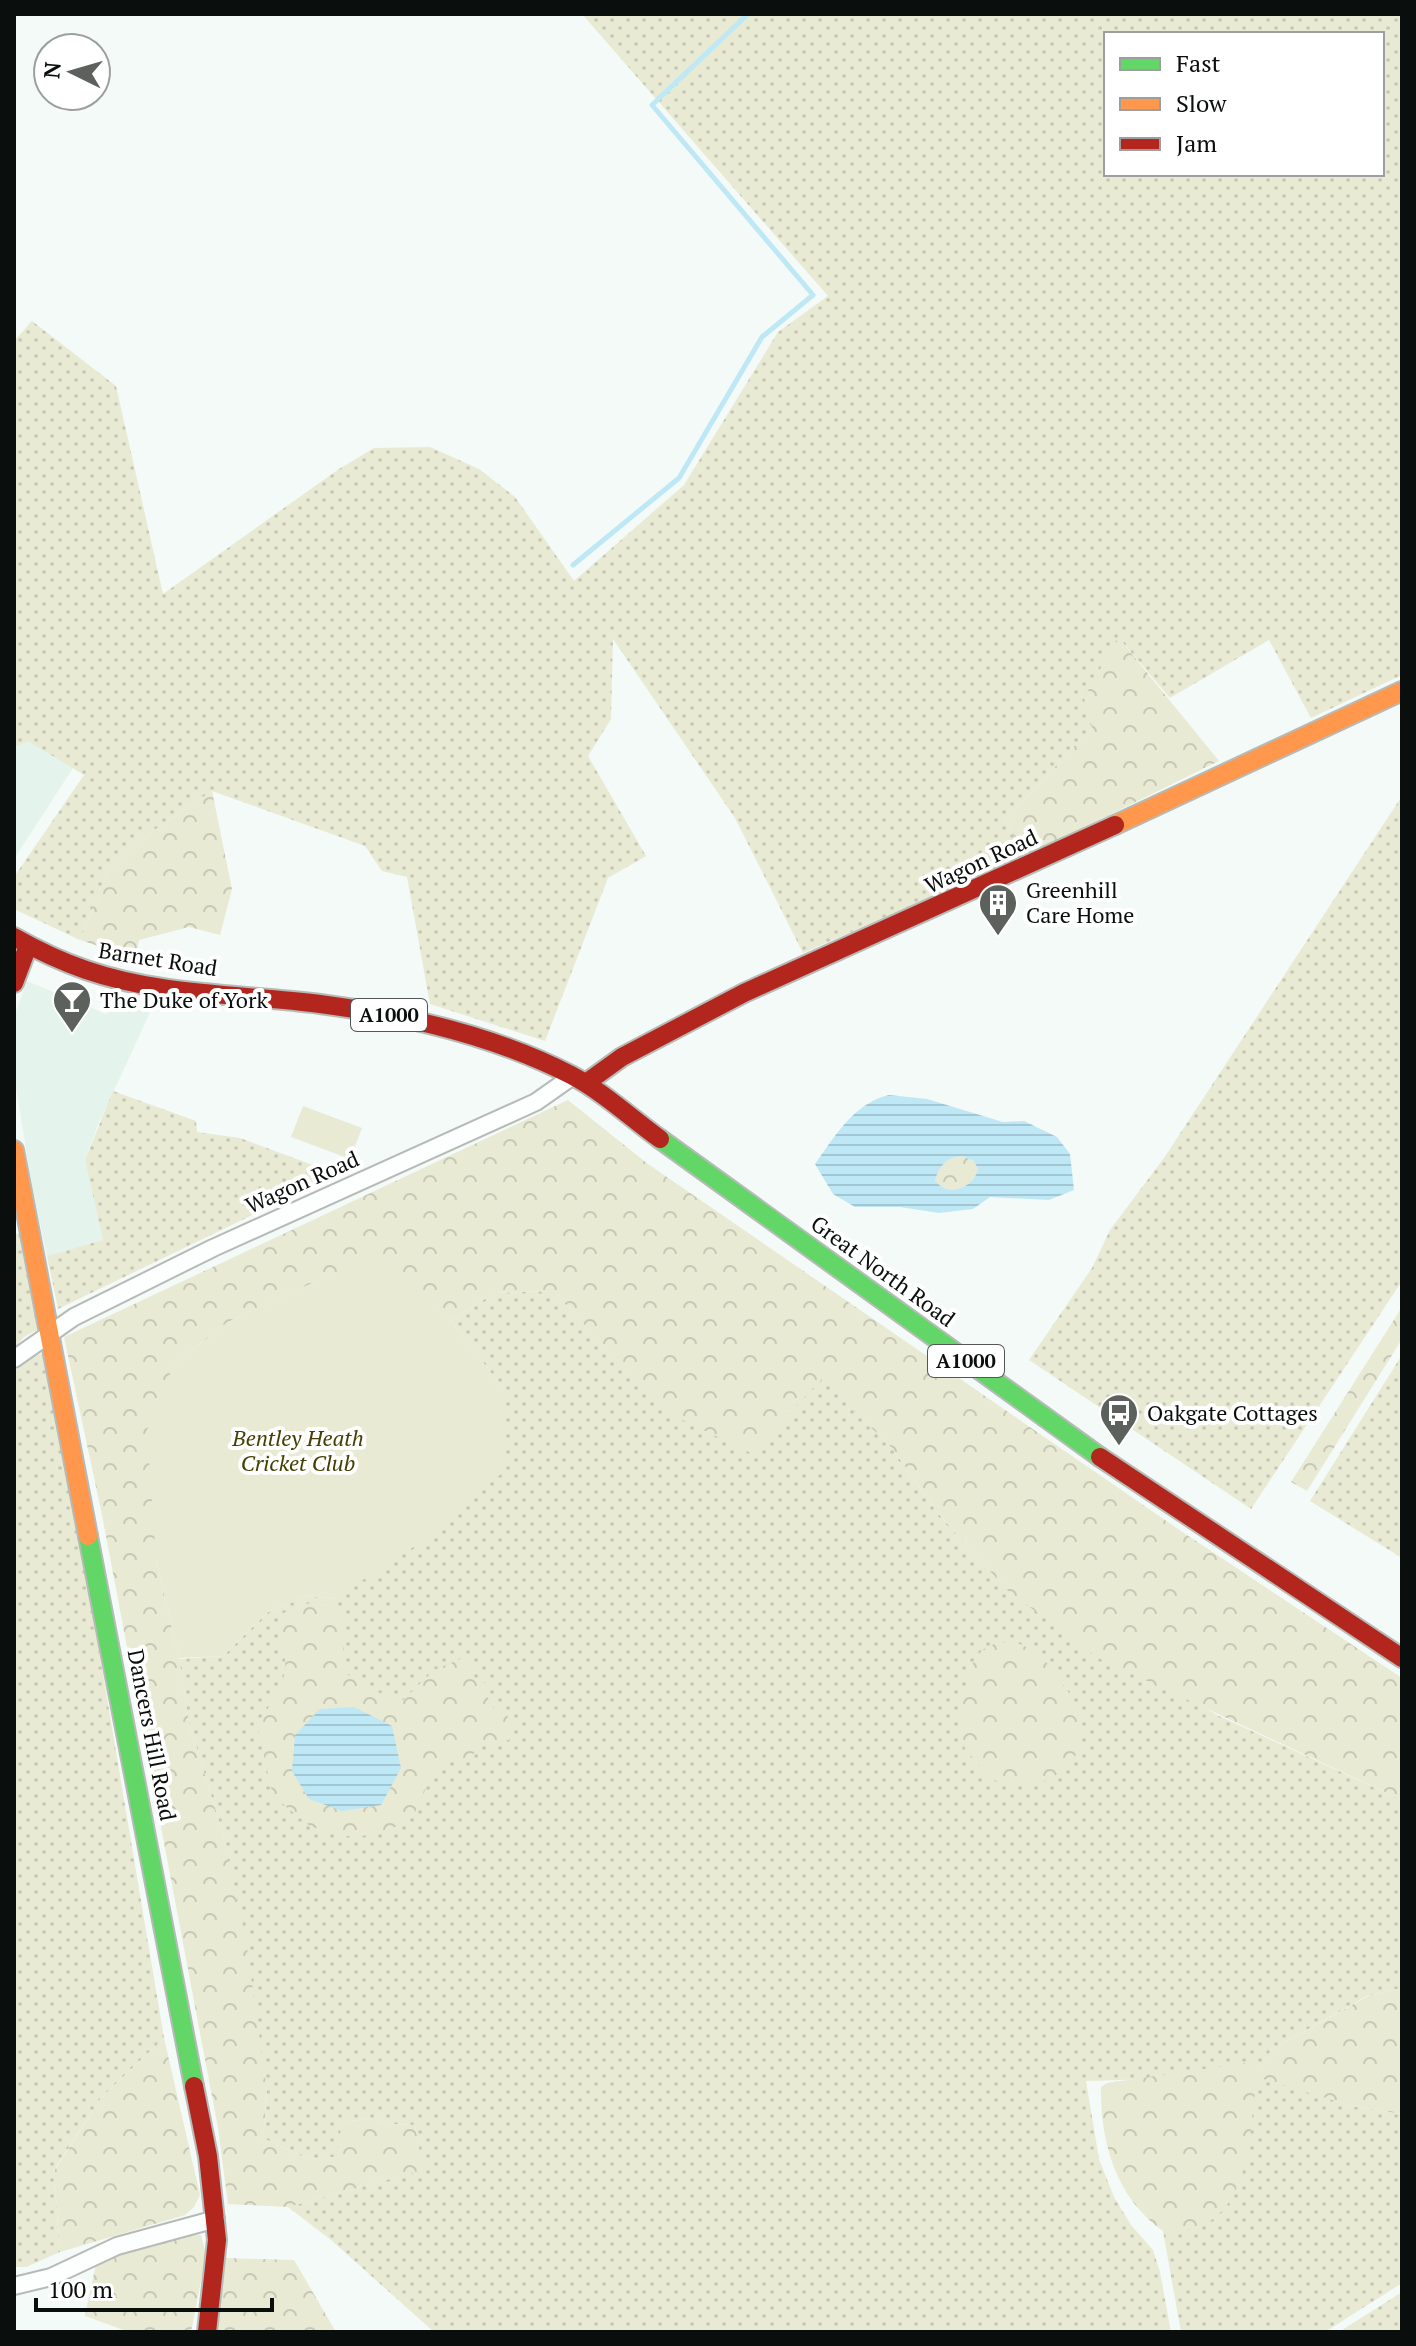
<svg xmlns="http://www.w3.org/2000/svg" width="1416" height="2346" font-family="'PT Serif',serif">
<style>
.built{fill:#e4f3eb}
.grass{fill:url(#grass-dots);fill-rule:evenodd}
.forest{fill:url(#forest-crowns)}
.park{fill:#e8ead4}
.water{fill:url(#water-rules);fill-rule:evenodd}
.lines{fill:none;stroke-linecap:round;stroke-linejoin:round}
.stream{stroke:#bee8f6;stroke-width:5}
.street-casing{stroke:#b6bbb8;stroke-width:20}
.fast-casing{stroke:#b6bbb8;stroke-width:22}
.slow-casing{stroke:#b6bbb8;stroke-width:22}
.jam-casing{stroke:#b6bbb8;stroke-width:22}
.street{stroke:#fdfefe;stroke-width:16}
.fast{stroke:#63d668;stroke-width:18}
.slow{stroke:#ff974d;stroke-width:18}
.jam{stroke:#b3261e;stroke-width:18}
.labels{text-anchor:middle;stroke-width:8;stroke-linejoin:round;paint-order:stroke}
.shield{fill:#fff;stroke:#545655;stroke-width:2}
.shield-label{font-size:20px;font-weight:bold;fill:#0a0e0c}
.street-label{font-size:22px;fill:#0a0e0c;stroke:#fff}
.poi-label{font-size:22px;fill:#0a0e0c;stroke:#fff;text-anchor:start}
.park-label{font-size:22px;font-style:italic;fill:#444003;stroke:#fff}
</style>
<defs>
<pattern id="grass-dots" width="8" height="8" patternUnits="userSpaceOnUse" patternTransform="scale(2)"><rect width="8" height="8" fill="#e8ead4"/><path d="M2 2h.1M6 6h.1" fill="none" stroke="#c6c8b5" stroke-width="1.8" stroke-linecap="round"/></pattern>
<pattern id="forest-crowns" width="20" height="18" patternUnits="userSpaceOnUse" patternTransform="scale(2)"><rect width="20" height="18" fill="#e8ead4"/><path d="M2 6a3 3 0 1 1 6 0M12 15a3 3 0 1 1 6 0" fill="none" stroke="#c6c8b5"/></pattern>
<pattern id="water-rules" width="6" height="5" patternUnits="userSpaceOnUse" patternTransform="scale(2)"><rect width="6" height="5" fill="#bee8f6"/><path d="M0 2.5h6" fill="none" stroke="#a2c6d2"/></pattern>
</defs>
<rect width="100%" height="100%" fill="#f4faf7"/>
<g class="built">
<polygon points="28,740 73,768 14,859 14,747"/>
<polygon points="27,981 106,1014 116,1004 154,1004 97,1127 85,1160 103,1240 47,1256 32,1186 14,1075 14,1017"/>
</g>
<g class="grass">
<path d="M 582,14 L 1402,14 L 1402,675 L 1311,718 L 1269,640 L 1170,698 L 1118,637 L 1092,727 L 1005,821 L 1026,856 L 803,953 L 735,818 L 613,639 L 611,719 L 588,756 L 646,856 L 608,878 L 545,1041 L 430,1004 L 407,877 L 382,871 L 365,846 L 212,791 L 144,837 L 108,870 L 80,940 L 14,909 L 14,877 L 84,775 L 28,741 L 14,747 L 14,341 L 32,321 L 116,386 L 163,594 L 339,469 L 374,448 L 430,447 L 479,469 L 515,497 L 574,581 L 684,485 L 778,332 L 828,296 ZM 1106,34 L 1382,34 L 1382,174 L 1106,174 Z"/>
<polygon points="1402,796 1402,1281 1251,1509 1029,1360 1092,1268 1110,1230 1164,1158"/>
<polygon points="113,1091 196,1121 197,1132 240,1138 337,1174 58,1309 47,1256 103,1240 85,1160"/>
<polygon points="22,1233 42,1327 24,1337 14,1348 14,1234"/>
<polygon points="553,1291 666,1411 822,1378 892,1448 937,1512 1007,1590 1217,1715 1402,1800 1402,1988 1367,1996 1271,2050 1257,2076 1352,2106 1402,2114 1402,2283 1325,2332 1181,2332 1163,2231 1174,2231 1256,2076 1086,2081 1099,2159 1114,2197 1131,2225 1153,2250 1160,2272 1171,2332 434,2332 331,2240 288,2207 422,2170 415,2125 387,2124 374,2118 342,2122 338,2157 308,2159 263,2138 267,2091 225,1841 189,1723 179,1659 223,1656 268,1612 308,1596 335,1599 502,1387 451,1321 494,1293"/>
<polygon points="46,1352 76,1513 164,2038 101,2098 54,2170 60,2252 26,2267 14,2267 14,1372 23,1361"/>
<polygon points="1402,1355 1402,1558 1310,1501"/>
<polygon points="1402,2292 1402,2332 1339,2332"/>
</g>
<g class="forest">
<polygon points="1118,637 1219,761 1026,856 1005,821 1092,727 1084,698"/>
<polygon points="212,791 232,889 220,935 189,927 139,940 135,958 80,940 108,870 144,837"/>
<polygon points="568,1100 648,1164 1181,1531 1402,1678 1402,1800 1098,1658 1007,1590 937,1512 892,1448 822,1379 751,1453 666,1412 553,1291 494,1293 451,1321 376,1254 228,1322 174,1364 156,1559 179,1658 189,1723 225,1841 246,1941 267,2091 263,2138 308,2159 337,2157 342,2122 374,2118 387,2124 415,2125 423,2170 288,2207 228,2204 218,2128 102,1515 64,1337"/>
<path d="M 962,1156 L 974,1161 L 978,1169 C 974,1188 947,1198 935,1180 C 940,1165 947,1157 962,1156 Z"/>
<polygon points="1402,1307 1402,1339 1307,1491 1291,1482"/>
<path d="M 324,1602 L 345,1615 L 343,1672 L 380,1693 L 403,1700 L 434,1670 L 465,1657 L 477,1668 L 472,1677 L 487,1684 L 488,1698 L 497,1714 L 507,1714 L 512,1730 L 509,1740 L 483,1744 L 468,1759 L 442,1761 L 434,1770 L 413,1817 L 384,1833 L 352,1837 L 311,1827 L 273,1796 L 257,1725 C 269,1706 288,1683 285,1660 C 282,1642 277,1634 279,1615 L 304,1604 Z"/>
<polygon points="998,1642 1020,1644 1040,1654 1070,1694 1081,1725 1080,1746 1069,1768 1041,1783 1011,1786 991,1779 965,1749 960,1726 961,1704 970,1668 982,1650"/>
<path d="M 1402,1988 L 1402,2114 L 1352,2106 L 1257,2077 C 1248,2137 1253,2237 1163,2231 C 1116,2198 1100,2142 1101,2087 L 1107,2083 L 1253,2062 L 1257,2075 L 1271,2050 L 1368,1996 Z"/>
<polygon points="164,2038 200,2195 194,2207 185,2215 60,2252 54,2171 101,2098"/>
<polygon points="184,2235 201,2235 206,2255 191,2332 129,2332 85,2316 96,2264 134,2248"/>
<polygon points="226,2258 294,2260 336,2332 215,2332"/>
</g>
<g class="park">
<polygon points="303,1106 362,1128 350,1159 291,1137"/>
<polygon points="377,1253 451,1321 502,1387 502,1473 421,1542 334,1599 308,1596 268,1612 223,1656 179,1658 156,1559 147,1430 174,1364 228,1322"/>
</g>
<g class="water">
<path d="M 889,1095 L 927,1099 L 1003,1122 L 1024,1121 L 1057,1137 L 1070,1154 L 1074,1190 L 1049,1200 L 990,1197 L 973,1209 L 939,1213 L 900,1207 L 855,1207 L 833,1194 L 815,1164 C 835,1136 854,1103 889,1095 ZM 962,1156 L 974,1161 L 978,1169 C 974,1188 947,1198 935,1180 C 940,1165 947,1157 962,1156 Z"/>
<polygon points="354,1707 392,1726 401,1768 381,1805 342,1811 309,1799 292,1771 295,1735 320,1709"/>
</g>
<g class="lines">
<polyline class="stream" points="573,565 679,478 762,337 813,295 652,105 748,14"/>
<defs>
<g id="street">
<polyline points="14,1359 74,1317 213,1248 536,1102 573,1076"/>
<polyline points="14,2286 51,2277 117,2246 216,2219"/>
</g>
<g id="fast">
<polyline points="660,1139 1100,1457"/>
<polyline points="88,1536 194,2086"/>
</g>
<g id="slow">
<polyline points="1115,825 1402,691"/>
<polyline points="14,1150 88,1536"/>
</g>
<g id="jam">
<path d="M 14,937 C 37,950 60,961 86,970 C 161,996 242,994 320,1004 C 404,1015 495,1036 571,1075 C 602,1091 631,1118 660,1139"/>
<polyline points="14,983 28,946"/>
<polyline points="586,1083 622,1057 744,993 1115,825"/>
<polyline points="1100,1457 1402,1658"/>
<polyline points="194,2086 208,2156 217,2240 207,2332"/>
</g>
</defs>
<use href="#street" class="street-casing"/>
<use href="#fast" class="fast-casing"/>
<use href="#slow" class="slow-casing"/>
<use href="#jam" class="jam-casing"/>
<use href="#street" class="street"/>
<use href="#fast" class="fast"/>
<use href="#slow" class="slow"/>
<use href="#jam" class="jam"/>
</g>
<defs>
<symbol id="building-pin" viewBox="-11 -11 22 30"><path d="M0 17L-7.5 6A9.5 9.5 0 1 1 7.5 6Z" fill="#5c615e" stroke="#fff"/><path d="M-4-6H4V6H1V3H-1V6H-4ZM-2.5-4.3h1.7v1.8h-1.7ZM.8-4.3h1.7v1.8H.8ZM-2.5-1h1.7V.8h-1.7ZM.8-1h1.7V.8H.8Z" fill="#fff"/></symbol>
<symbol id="bar-pin" viewBox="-11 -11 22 30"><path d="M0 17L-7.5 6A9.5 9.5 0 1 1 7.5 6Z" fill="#5c615e" stroke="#fff"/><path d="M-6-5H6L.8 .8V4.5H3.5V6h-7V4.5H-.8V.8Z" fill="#fff"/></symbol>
<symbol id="bus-pin" viewBox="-11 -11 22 30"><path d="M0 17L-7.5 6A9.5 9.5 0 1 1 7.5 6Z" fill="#5c615e" stroke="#fff"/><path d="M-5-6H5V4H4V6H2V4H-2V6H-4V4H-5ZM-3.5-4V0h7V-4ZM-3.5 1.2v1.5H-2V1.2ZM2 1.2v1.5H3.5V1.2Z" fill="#fff"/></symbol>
</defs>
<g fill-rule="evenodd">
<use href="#building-pin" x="976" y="881" width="44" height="60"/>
<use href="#bar-pin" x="50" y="978" width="44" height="60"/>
<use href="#bus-pin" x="1097" y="1391" width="44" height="60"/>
</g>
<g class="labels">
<g class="shield">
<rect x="351" y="999" width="76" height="32" rx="6"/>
<rect x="928" y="1345" width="76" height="32" rx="6"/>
</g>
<g class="shield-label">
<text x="389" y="1022">A1000</text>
<text x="966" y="1368">A1000</text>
</g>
<g class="street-label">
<text transform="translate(981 861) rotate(-25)" y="8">Wagon Road</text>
<text transform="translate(158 959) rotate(9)" y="8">Barnet Road</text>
<text transform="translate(302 1182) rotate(-24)" y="8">Wagon Road</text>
<text transform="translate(883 1271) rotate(36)" y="8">Great North Road</text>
<text transform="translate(152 1735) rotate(79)" y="8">Dancers Hill Road</text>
</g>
<g class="poi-label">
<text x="1026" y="898">Greenhill<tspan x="1026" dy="25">Care Home</tspan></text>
<text x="100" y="1008">The Duke of York</text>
<text x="1147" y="1421">Oakgate Cottages</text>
</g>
<g class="park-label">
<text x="298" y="1446">Bentley Heath<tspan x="298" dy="25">Cricket Club</tspan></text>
</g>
</g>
<rect width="1416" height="2346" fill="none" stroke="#0a0e0c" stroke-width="32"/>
<rect x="1104" y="32" width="280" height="144" fill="#ffffff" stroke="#9d9f9e" stroke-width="2"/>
<rect x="1120" y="58" width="40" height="12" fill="#63d668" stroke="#9d9f9e" stroke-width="2"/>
<text x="1176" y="72" font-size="24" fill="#0a0e0c">Fast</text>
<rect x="1120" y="98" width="40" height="12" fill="#ff974d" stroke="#9d9f9e" stroke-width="2"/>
<text x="1176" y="112" font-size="24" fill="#0a0e0c">Slow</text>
<rect x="1120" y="138" width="40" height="12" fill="#b3261e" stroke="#9d9f9e" stroke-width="2"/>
<text x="1176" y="152" font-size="24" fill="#0a0e0c">Jam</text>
<g transform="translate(72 72) rotate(275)"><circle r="38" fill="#ffffff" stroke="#9d9f9e" stroke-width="2"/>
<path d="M0-6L14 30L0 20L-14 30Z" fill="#5c615e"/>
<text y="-12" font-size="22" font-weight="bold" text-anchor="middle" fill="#0a0e0c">N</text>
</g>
<path d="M36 2298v12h236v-12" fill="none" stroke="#0a0e0c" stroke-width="4"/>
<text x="48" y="2298" font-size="24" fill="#0a0e0c" stroke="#ffffff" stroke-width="6" paint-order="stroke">100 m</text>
</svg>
